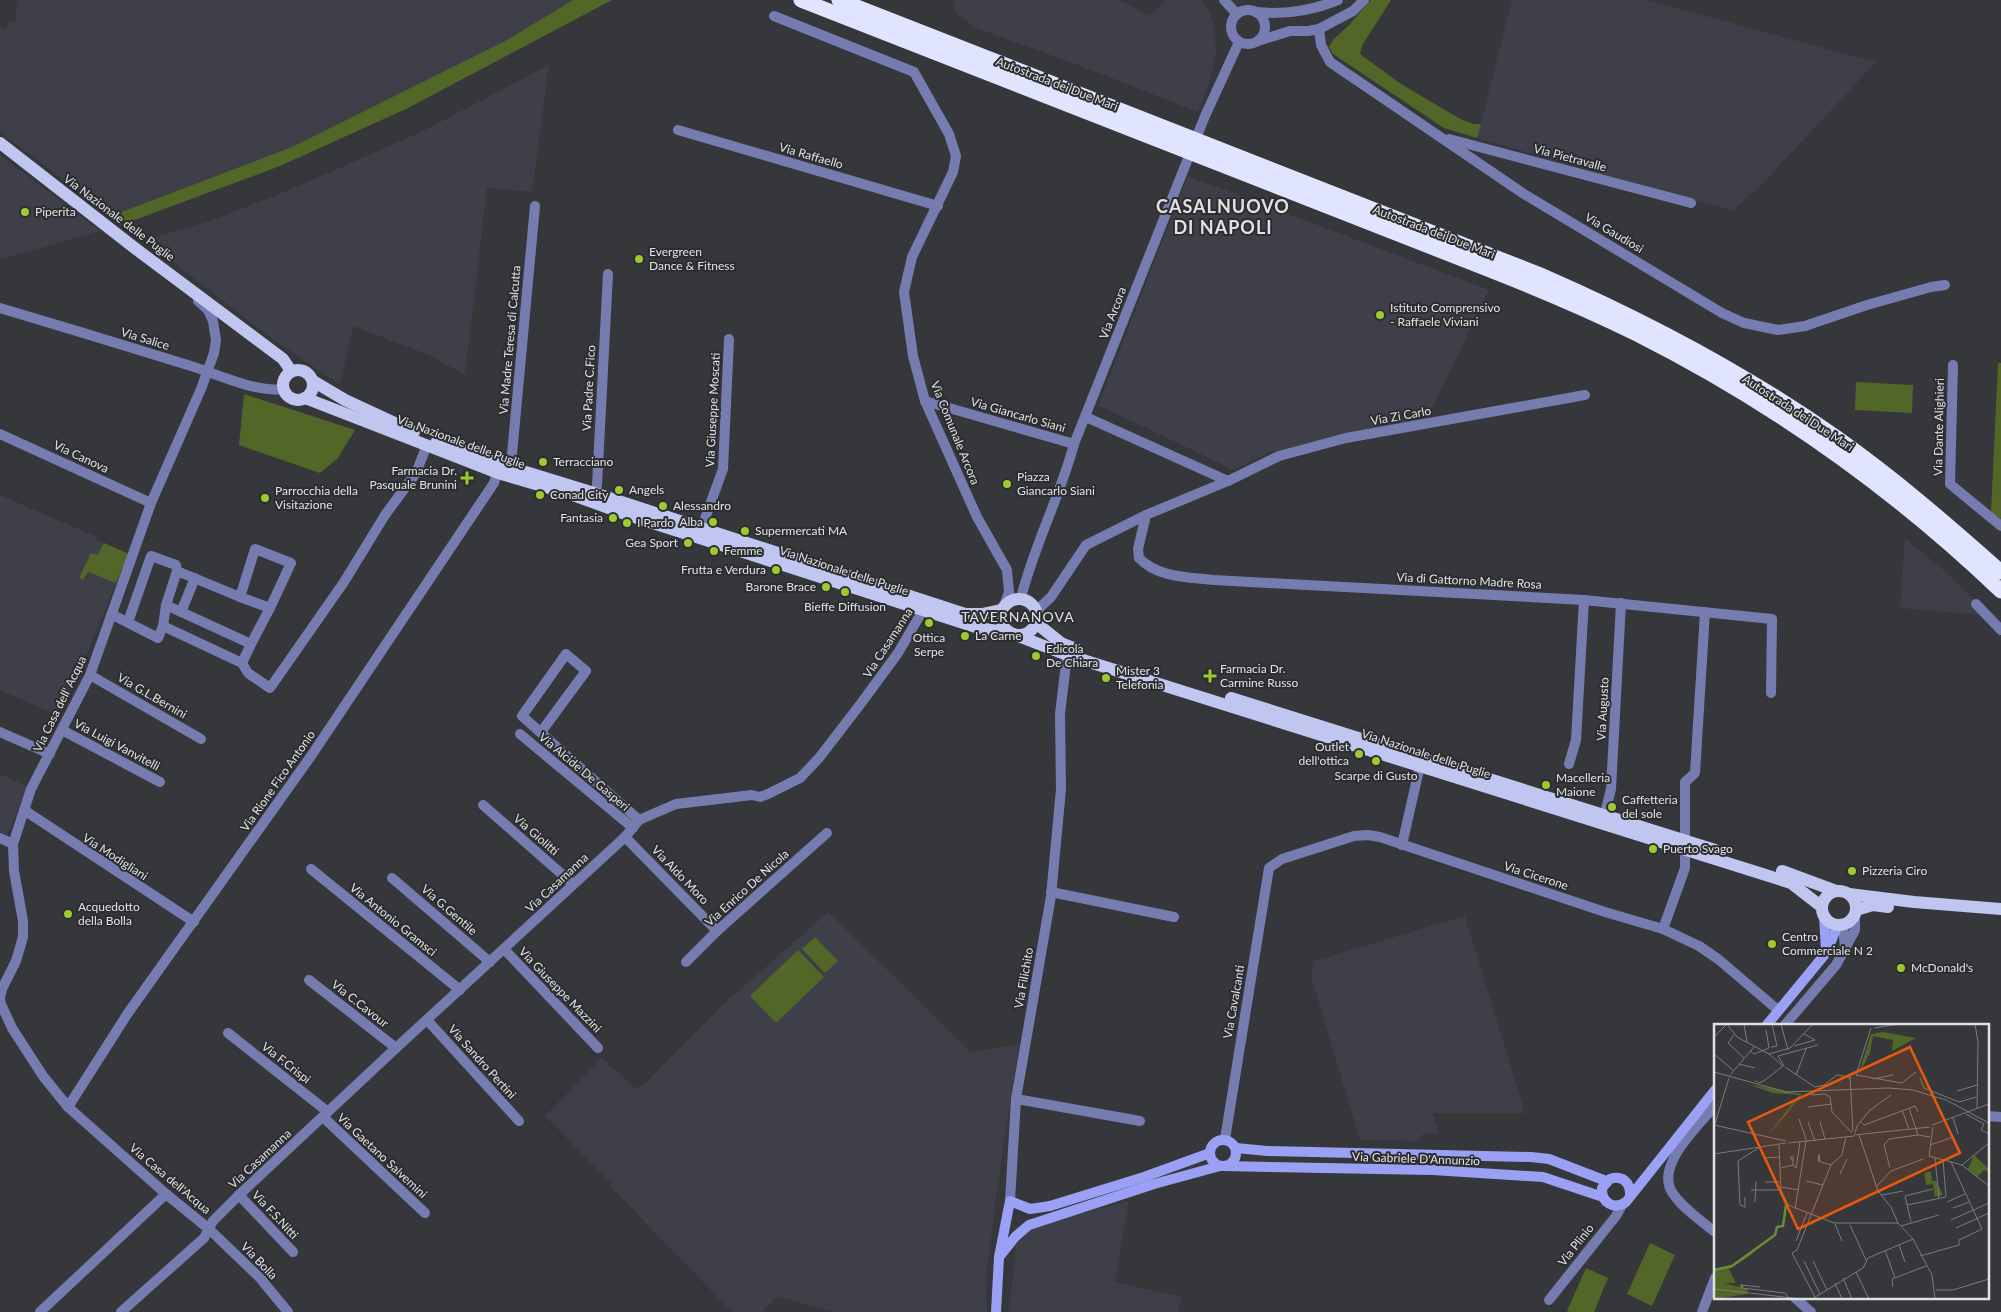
<svg xmlns="http://www.w3.org/2000/svg" width="2001" height="1312" font-family="Lato,sans-serif">
<style>
.built{fill:#3e3f48}
.green{fill:#526627}
.lines{fill:none;stroke-linecap:round;stroke-linejoin:round}
.street{stroke:#777cb0;stroke-width:10}
.secondary{stroke:#9aa1f4;stroke-width:10}
.primary{stroke:#c1c6f1;stroke-width:12}
.highway{stroke:#e1e4fe;stroke-width:15}
.poi-dot{fill:#9dca2f;stroke:#2c2d30;stroke-width:2}
.labels{text-anchor:middle;stroke-width:4;stroke-linejoin:round;paint-order:stroke}
.street-label{font-size:12px;fill:#e2e2e4;stroke:#2c2d30}
.poi-label{font-size:12px;fill:#e2e2e4;stroke:#2c2d30;text-anchor:start}
.neighbourhood-label{font-size:14px;letter-spacing:1px;fill:#e2e2e4;stroke:#2c2d30}
.district-label{font-size:18px;font-weight:bold;letter-spacing:1px;fill:#e2e2e4;stroke:#2c2d30}
.inset-river{fill:none;stroke:#6f8a35;stroke-width:2.5}
.inset-road{fill:none;stroke:#7b7b7e;stroke-width:1}
.view{fill:#e8590c;fill-opacity:0.15;stroke:#e8590c;stroke-width:2.5}
.inset-edge{fill:none;stroke:#e2e2e4;stroke-width:2.5}
</style>
<rect width="100%" height="100%" fill="#36373a"/>
<g class="built">
<polygon points="18,0 573,0 505,41 292,147 111,216 0,132 0,27 6,31 9,21 15,22"/>
<polygon points="953,0 1119,0 1150,16 1166,0 1202,0 1213,20 1216,50 1211,77 1198,112 1094,71 976,28 955,12"/>
<polygon points="1512,0 1647,0 1876,62 1763,183 1733,211 1477,138"/>
<polygon points="549,65 532,192 487,188 465,375 429,355 353,326 340,385 267,335 145,240 210,221 294,188 421,132"/>
<polygon points="0,155 100,231 0,260"/>
<polygon points="1188,176 1489,290 1425,423 1288,451 1272,451 1234,470 1098,405"/>
<polygon points="0,495 97,537 96,540 104,543 97,556 91,553 88,572 116,583 89,649 59,716 0,690"/>
<polygon points="1905,538 1948,574 1985,610 1980,615 1900,608"/>
<polygon points="0,774 28,787 7,835 0,831"/>
<polygon points="828,912 971,1052 1019,1044 996,1197 986,1280 987,1312 833,1312 777,1296 761,1312 732,1312 610,1186 612,1184 545,1116 602,1058 636,1089 646,1083 719,1008"/>
<polygon points="1465,916 1525,1113 1432,1113 1439,1133 1423,1134 1417,1141 1360,1140 1311,976 1314,961"/>
<polygon points="1129,1201 1115,1282 1182,1297 1178,1312 1009,1312 1016,1244 1034,1228 1048,1222"/>
</g>
<g class="green">
<polygon points="573,0 612,0 406,109 280,166 121,225 111,216 292,147 505,41"/>
<polygon points="1371,0 1391,0 1363,44 1360,54 1401,84 1462,120 1473,124 1481,124 1477,138 1444,128 1333,54 1329,47 1333,40 1348,26"/>
<polygon points="1998,363 2001,363 2001,519 1991,512"/>
<polygon points="1856,382 1913,385 1912,413 1855,410"/>
<polygon points="244,394 355,430 337,459 320,473 239,445"/>
<polygon points="104,543 129,554 116,583 88,572 83,580 79,578 91,553 97,555"/>
<polygon points="815,937 838,961 825,973 802,949"/>
<polygon points="798,950 824,977 776,1023 750,996"/>
<polygon points="1650,1243 1675,1255 1652,1306 1627,1294"/>
<polygon points="1586,1268 1608,1278 1594,1312 1569,1312 1567,1311"/>
</g>
<g class="lines">
<g class="street">
<polyline points="1224,0 1237,14"/>
<circle cx="1248" cy="27" r="17"/>
<path d="M 1256,12 C 1285,15 1311,11 1338,0"/>
<polyline points="774,16 914,72 949,134 956,156 953,172 912,257 904,292 913,356 925,401 977,517 1007,570 1009,592 1004,606"/>
<polyline points="1319,29 1321,45 1330,62 1524,194 1722,313 1744,323 1778,330 1805,326 1867,305 1931,287 1945,285"/>
<polyline points="1258,41 1290,31 1308,31 1319,29 1353,11 1364,0"/>
<polyline points="678,130 938,206"/>
<polyline points="1449,139 1691,203"/>
<path d="M 0,308 C 64,327 127,346 191,366 C 217,374 257,393 283,389"/>
<polyline points="1953,365 1950,484 2001,526"/>
<polyline points="925,401 1074,444"/>
<polyline points="1086,417 1228,481"/>
<polyline points="0,434 151,503"/>
<polyline points="506,473 512,454 535,206"/>
<polyline points="593,500 597,485 608,274"/>
<path d="M 1146,515 L 1138,549 L 1139,558 C 1158,578 1188,577 1214,580 L 1584,600 L 1772,619 L 1771,693"/>
<polyline points="699,535 723,469 729,339"/>
<path d="M 1021,598 C 1034,545 1060,497 1074,444 L 1205,116 L 1239,42"/>
<polyline points="1976,604 2001,630"/>
<polyline points="166,605 177,571 240,597"/>
<polyline points="1036,611 1051,597 1086,545 1146,515 1228,481 1279,456 1346,438 1585,395"/>
<polyline points="181,612 195,578"/>
<polyline points="113,615 158,638 163,626 166,605 251,644 242,663 248,673 270,688 344,582 385,515 416,473 427,445"/>
<polyline points="128,622 151,556 176,565 177,571"/>
<polyline points="163,626 242,663"/>
<polyline points="251,644 270,608 291,563 255,549 240,597 270,608"/>
<polyline points="90,675 201,739"/>
<polyline points="62,730 160,782"/>
<polyline points="0,732 50,754"/>
<polyline points="541,732 586,671 566,654 522,716 639,820"/>
<polyline points="520,734 633,828"/>
<polyline points="1569,764 1576,740 1584,600"/>
<polyline points="483,805 573,884"/>
<polyline points="24,810 194,922"/>
<polyline points="1603,821 1611,789 1621,603"/>
<polyline points="625,837 717,931"/>
<polyline points="0,838 13,844"/>
<polyline points="1402,845 1421,761"/>
<polyline points="311,869 460,990"/>
<polyline points="392,878 490,962"/>
<polyline points="1051,892 1174,917"/>
<polyline points="1843,925 1845,949"/>
<polyline points="1663,929 1685,868 1685,782 1695,773 1705,612"/>
<polyline points="504,949 598,1048"/>
<polyline points="686,962 717,931 827,833"/>
<polyline points="309,980 396,1048"/>
<polyline points="0,997 2,989 16,961 23,937 23,921 14,871 13,844 31,789 90,675 151,503 201,389 214,353 216,340 213,321 208,310 198,301"/>
<polyline points="0,998 1,1004 12,1028 43,1076 68,1107 166,1194 209,1229 260,1278 288,1312"/>
<polyline points="427,1020 519,1121"/>
<polyline points="1784,1026 1836,965 1855,930 1855,915"/>
<polyline points="228,1033 328,1112"/>
<polyline points="1016,1099 1140,1121"/>
<path d="M 1715,1106 C 1698,1126 1652,1168 1674,1195 C 1684,1209 1701,1221 1715,1232"/>
<polyline points="68,1107 128,1013 311,756 494,483 499,467"/>
<polyline points="1987,1116 2001,1117"/>
<polyline points="323,1117 425,1213"/>
<polyline points="1225,1139 1269,868 1282,859 1354,836 1368,835 1380,837 1605,912 1663,929 1699,946 1718,959 1778,1010"/>
<polyline points="239,1195 293,1252"/>
<polyline points="1010,1201 1016,1099 1051,896 1061,789 1060,714 1067,655"/>
<polyline points="1795,1298 1811,1312"/>
<polyline points="1549,1300 1616,1216 1622,1205"/>
<polyline points="40,1312 166,1194"/>
<polyline points="121,1312 204,1238 213,1221 239,1195 396,1048 625,837 639,820 676,804 752,795 760,797 768,794 800,778 819,758 859,706 898,653 926,605"/>
<polyline points="1702,1312 1715,1278"/>
</g>
<g class="secondary">
<polyline points="1824,916 1826,950"/>
<polyline points="1766,1026 1826,953 1838,925"/>
<circle cx="1223" cy="1153" r="13"/>
<polyline points="1236,1148 1267,1151 1531,1157 1549,1159 1606,1181"/>
<polyline points="1224,1166 1433,1170 1543,1177 1603,1197"/>
<path d="M 1630,1194 C 1630,1182 1622,1175 1610,1179 L 1602,1188 C 1601,1203 1614,1210 1626,1202 L 1715,1090"/>
<polyline points="1000,1256 1015,1237 1029,1225 1154,1184 1220,1166"/>
<polyline points="996,1312 999,1257 1010,1201 1030,1209 1050,1206 1144,1177 1210,1153"/>
</g>
<g class="primary">
<polyline points="0,143 136,249 283,359 291,371"/>
<circle cx="298" cy="385" r="15"/>
<polyline points="313,381 345,400 414,432"/>
<polyline points="305,398 498,473 573,495 628,515 951,619 979,628 1010,633"/>
<polyline points="437,441 500,464 594,493 965,614 982,614 1001,610"/>
<circle cx="1019" cy="617" r="18"/>
<polyline points="1036,623 1061,643 1076,649"/>
<polyline points="1016,635 1067,655 1791,883 1822,907"/>
<polyline points="1231,698 1715,850"/>
<polyline points="1782,871 1836,891"/>
<circle cx="1839" cy="908" r="17"/>
<polyline points="1849,894 1914,902 2001,909"/>
<polyline points="1856,910 1873,905 1888,907"/>
</g>
<g class="highway">
<path d="M 801,0 L 1485,268 C 1536,288 1588,310 1637,334 C 1770,401 1893,488 2001,591"/>
<path d="M 839,0 L 1543,276 C 1646,321 1745,373 1837,438 C 1895,479 1948,525 2001,572"/>
</g>
</g>
<g class="poi-dot">
<circle cx="25" cy="212" r="5"/>
<circle cx="639" cy="259" r="5"/>
<circle cx="1380" cy="315" r="5"/>
<circle cx="543" cy="462" r="5"/>
<path d="M464.5 470.5h5v5h5v5h-5v5h-5v-5h-5v-5h5z"/>
<circle cx="1007" cy="484" r="5"/>
<circle cx="619" cy="490" r="5"/>
<circle cx="540" cy="495" r="5"/>
<circle cx="265" cy="498" r="5"/>
<circle cx="663" cy="506" r="5"/>
<circle cx="613" cy="518" r="5"/>
<circle cx="713" cy="522" r="5"/>
<circle cx="627" cy="523" r="5"/>
<circle cx="745" cy="531" r="5"/>
<circle cx="688" cy="543" r="5"/>
<circle cx="714" cy="551" r="5"/>
<circle cx="776" cy="570" r="5"/>
<circle cx="826" cy="587" r="5"/>
<circle cx="845" cy="592" r="5"/>
<circle cx="929" cy="623" r="5"/>
<circle cx="965" cy="636" r="5"/>
<circle cx="1036" cy="656" r="5"/>
<path d="M1207.5 668.5h5v5h5v5h-5v5h-5v-5h-5v-5h5z"/>
<circle cx="1106" cy="678" r="5"/>
<circle cx="1359" cy="754" r="5"/>
<circle cx="1376" cy="761" r="5"/>
<circle cx="1546" cy="785" r="5"/>
<circle cx="1612" cy="807" r="5"/>
<circle cx="1653" cy="849" r="5"/>
<circle cx="1852" cy="871" r="5"/>
<circle cx="68" cy="914" r="5"/>
<circle cx="1772" cy="944" r="5"/>
<circle cx="1901" cy="968" r="5"/>
</g>
<g class="labels">
<g class="street-label">
<text transform="translate(1057 84) rotate(21)" y="4">Autostrada dei Due Mari</text>
<text transform="translate(811 156) rotate(16)" y="4">Via Raffaello</text>
<text transform="translate(1570 158) rotate(15)" y="4">Via Pietravalle</text>
<text transform="translate(119 218) rotate(37)" y="4">Via Nazionale delle Puglie</text>
<text transform="translate(1434 232) rotate(21)" y="4">Autostrada dei Due Mari</text>
<text transform="translate(1614 233) rotate(31)" y="4">Via Gaudiosi</text>
<text transform="translate(1113 313) rotate(-69)" y="4">Via Arcora</text>
<text transform="translate(145 339) rotate(17)" y="4">Via Salice</text>
<text transform="translate(510 340) rotate(-85)" y="4">Via Madre Teresa di Calcutta</text>
<text transform="translate(589 388) rotate(-87)" y="4">Via Padre C.Fico</text>
<text transform="translate(713 410) rotate(-87)" y="4">Via Giuseppe Moscati</text>
<text transform="translate(1798 413) rotate(33)" y="4">Autostrada dei Due Mari</text>
<text transform="translate(1018 415) rotate(16)" y="4">Via Giancarlo Siani</text>
<text transform="translate(1401 416) rotate(-10)" y="4">Via Zi Carlo</text>
<text transform="translate(1939 427) rotate(-89)" y="4">Via Dante Alighieri</text>
<text transform="translate(955 433) rotate(68)" y="4">Via Comunale Arcora</text>
<text transform="translate(461 442) rotate(20)" y="4">Via Nazionale delle Puglie</text>
<text transform="translate(81 457) rotate(25)" y="4">Via Canova</text>
<text transform="translate(844 571) rotate(18)" y="4">Via Nazionale delle Puglie</text>
<text transform="translate(1469 581) rotate(3)" y="4">Via di Gattorno Madre Rosa</text>
<text transform="translate(888 643) rotate(-57)" y="4">Via Casamanna</text>
<text transform="translate(152 696) rotate(30)" y="4">Via G.L.Bernini</text>
<text transform="translate(60 704) rotate(-64)" y="4">Via Casa dell' Acqua</text>
<text transform="translate(1603 709) rotate(-87)" y="4">Via Augusto</text>
<text transform="translate(117 745) rotate(28)" y="4">Via Luigi Vanvitelli</text>
<text transform="translate(1426 754) rotate(18)" y="4">Via Nazionale delle Puglie</text>
<text transform="translate(584 772) rotate(40)" y="4">Via Alcide De Gasperi</text>
<text transform="translate(278 781) rotate(-55)" y="4">Via Rione Fico Antonio</text>
<text transform="translate(536 835) rotate(41)" y="4">Via Giolitti</text>
<text transform="translate(115 857) rotate(33)" y="4">Via Modigliani</text>
<text transform="translate(680 875) rotate(46)" y="4">Via Aldo Moro</text>
<text transform="translate(1536 876) rotate(18)" y="4">Via Cicerone</text>
<text transform="translate(557 883) rotate(-43)" y="4">Via Casamanna</text>
<text transform="translate(747 888) rotate(-42)" y="4">Via Enrico De Nicola</text>
<text transform="translate(449 910) rotate(41)" y="4">Via G.Gentile</text>
<text transform="translate(393 920) rotate(39)" y="4">Via Antonio Gramsci</text>
<text transform="translate(1024 978) rotate(-80)" y="4">Via Filichito</text>
<text transform="translate(560 990) rotate(46)" y="4">Via Giuseppe Mazzini</text>
<text transform="translate(1234 1002) rotate(-80)" y="4">Via Cavalcanti</text>
<text transform="translate(360 1004) rotate(38)" y="4">Via C.Cavour</text>
<text transform="translate(482 1062) rotate(48)" y="4">Via Sandro Pertini</text>
<text transform="translate(286 1063) rotate(38)" y="4">Via F.Crispi</text>
<text transform="translate(382 1156) rotate(43)" y="4">Via Gaetano Salvemini</text>
<text transform="translate(260 1159) rotate(-43)" y="4">Via Casamanna</text>
<text transform="translate(1416 1159) rotate(2)" y="4">Via Gabriele D'Annunzio</text>
<text transform="translate(170 1179) rotate(40)" y="4">Via Casa dell'Acqua</text>
<text transform="translate(275 1215) rotate(47)" y="4">Via F.S.Nitti</text>
<text transform="translate(1576 1245) rotate(-52)" y="4">Via Plinio</text>
<text transform="translate(259 1261) rotate(46)" y="4">Via Bolla</text>
</g>
<g class="poi-label">
<text x="35" y="216">Piperita</text>
<text x="649" y="256">Evergreen<tspan x="649" dy="14">Dance &amp; Fitness</tspan></text>
<text x="1390" y="312">Istituto Comprensivo<tspan x="1390" dy="14">- Raffaele Viviani</tspan></text>
<text x="553" y="466">Terracciano</text>
<text x="457" y="475" text-anchor="end">Farmacia Dr.<tspan x="457" dy="14">Pasquale Brunini</tspan></text>
<text x="1017" y="481">Piazza<tspan x="1017" dy="14">Giancarlo Siani</tspan></text>
<text x="629" y="494">Angels</text>
<text x="275" y="495">Parrocchia della<tspan x="275" dy="14">Visitazione</tspan></text>
<text x="550" y="499">Conad City</text>
<text x="673" y="510">Alessandro</text>
<text x="603" y="522" text-anchor="end">Fantasia</text>
<text x="703" y="526" text-anchor="end">Alba</text>
<text x="637" y="527">I Pardo</text>
<text x="755" y="535">Supermercati MA</text>
<text x="678" y="547" text-anchor="end">Gea Sport</text>
<text x="724" y="555">Femme</text>
<text x="766" y="574" text-anchor="end">Frutta e Verdura</text>
<text x="816" y="591" text-anchor="end">Barone Brace</text>
<text x="845" y="611" text-anchor="middle">Bieffe Diffusion</text>
<text x="975" y="640">La Carne</text>
<text x="929" y="642" text-anchor="middle">Ottica<tspan x="929" dy="14">Serpe</tspan></text>
<text x="1046" y="653">Edicola<tspan x="1046" dy="14">De Chiara</tspan></text>
<text x="1220" y="673">Farmacia Dr.<tspan x="1220" dy="14">Carmine Russo</tspan></text>
<text x="1116" y="675">Mister 3<tspan x="1116" dy="14">Telefonia</tspan></text>
<text x="1349" y="751" text-anchor="end">Outlet<tspan x="1349" dy="14">dell'ottica</tspan></text>
<text x="1376" y="780" text-anchor="middle">Scarpe di Gusto</text>
<text x="1556" y="782">Macelleria<tspan x="1556" dy="14">Maione</tspan></text>
<text x="1622" y="804">Caffetteria<tspan x="1622" dy="14">del sole</tspan></text>
<text x="1663" y="853">Puerto Svago</text>
<text x="1862" y="875">Pizzeria Ciro</text>
<text x="78" y="911">Acquedotto<tspan x="78" dy="14">della Bolla</tspan></text>
<text x="1782" y="941">Centro<tspan x="1782" dy="14">Commerciale N 2</tspan></text>
<text x="1911" y="972">McDonald's</text>
</g>
<g class="neighbourhood-label">
<text x="1018" y="622">TAVERNANOVA</text>
</g>
<g class="district-label">
<text x="1223" y="213">CASALNUOVO<tspan x="1223" dy="21">DI NAPOLI</tspan></text>
</g>
</g>
<g transform="translate(1714 1024)">
<rect width="275" height="275" fill="#36373a"/>
<path d="M 169,8 L 202,14 L 178,27 L 179,16 L 159,12 L 156,29 L 144,52 L 157,10 ZM 34,60 L 88,70 L 71,92 L 53,112 L 85,71 L 59,69 ZM 260,131 L 275,145 L 275,148 L 270,146 L 263,153 L 254,145 ZM 217,147 L 218,157 L 222,157 L 229,171 L 221,173 L 219,160 L 212,161 L 210,149 ZM 45,221 L 37,231 L 15,245 L 22,259 L 10,259 L 34,265 L 33,270 L 0,275 L 0,246 L 19,242 Z" fill="#526627"/>
<path class="inset-river" d="M 0,246 L 18,242 L 61,211 L 63,203 L 69,202 L 72,181"/>
<path class="inset-road" d="M 13,0 L 23,13 L 55,30M 30,0 L 33,18M 67,0 L 74,26M 261,0 L 264,18 L 263,84M 160,4 L 185,0M 20,11 L 14,19 L 30,34M 0,13 L 13,0M 80,22 L 101,16 L 90,10M 57,23 L 63,22 L 58,0M 36,27 L 40,30 L 55,24 L 52,6M 0,30 L 19,46M 55,30 L 76,24 L 99,0M 55,30 L 69,42M 25,40 L 41,44M 70,42 L 64,32 L 104,21M 71,43 L 101,63 L 110,61 L 123,51 L 135,53M 0,48 L 72,68 L 174,64 L 199,66 L 232,76 L 275,99M 16,51 L 41,22M 82,51 L 92,25M 142,51 L 188,59 L 202,48M 142,51 L 157,4M 206,54 L 210,64 L 245,78 L 262,73M 136,55 L 136,52 L 139,107M 159,55 L 179,51M 41,56 L 45,59 L 51,56 L 69,42M 243,67 L 263,61M 97,71 L 111,70 L 116,73 L 118,88 L 138,109M 94,83 L 118,80M 195,84 L 204,111M 188,86 L 195,105M 252,90 L 270,100 L 267,106 L 275,110M 239,94 L 244,110M 85,95 L 93,118M 146,97 L 150,101 L 201,82 L 204,88M 94,98 L 101,117M 106,98 L 111,115M 0,101 L 72,117M 218,101 L 275,80M 0,103 L 15,54M 219,103 L 215,132 L 248,141 L 275,162M 141,109 L 143,102 L 155,87 L 177,71M 140,111 L 216,103M 145,111 L 164,167 L 177,183 L 184,199 L 199,215 L 218,251 L 221,275M 74,119 L 140,112M 65,121 L 67,166 L 74,181 L 120,199 L 184,199M 216,121 L 239,113M 0,130 L 72,119M 49,134 L 66,133M 221,134 L 225,174M 106,137 L 105,130 L 104,137 L 117,141M 79,141 L 79,133 L 76,133 L 79,137M 248,141 L 275,119M 67,144 L 79,141 L 82,144 L 86,118M 176,144 L 170,121 L 175,115 L 204,111 L 216,113M 177,147 L 209,135M 126,150 L 133,135M 92,157 L 109,161M 51,158 L 67,158M 163,162 L 177,147M 67,163 L 85,166M 37,166 L 67,166M 168,171 L 189,167M 31,173 L 31,183 L 26,181 L 24,137 L 46,123M 41,178 L 42,158M 233,178 L 251,170M 193,181 L 232,173 L 229,136M 239,184 L 255,178M 81,185 L 92,117M 237,196 L 275,179M 197,198 L 191,172 L 219,165M 121,200 L 128,217M 136,201 L 152,236M 187,202 L 225,191M 242,204 L 275,189M 82,217 L 93,189M 185,221 L 191,238M 171,226 L 181,254M 206,232 L 245,221 L 245,216 L 268,205 L 237,138M 90,237 L 106,270M 99,237 L 113,266M 142,248 L 155,275M 129,254 L 138,275M 121,259 L 128,275M 27,261 L 46,263M 179,263 L 178,255 L 212,242M 28,264 L 26,261 L 29,262 L 28,264 L 71,269 L 76,275M 0,265 L 87,275M 222,266 L 239,266 L 275,255M 101,273 L 78,229 L 83,226 L 117,141 L 128,131 L 132,113M 98,275 L 149,244 L 154,234 L 199,215"/>
<path class="view" d="M 196,23 L 246,129 L 84,205 L 34,98 Z"/>
<rect width="275" height="275" class="inset-edge"/>
</g>
</svg>
